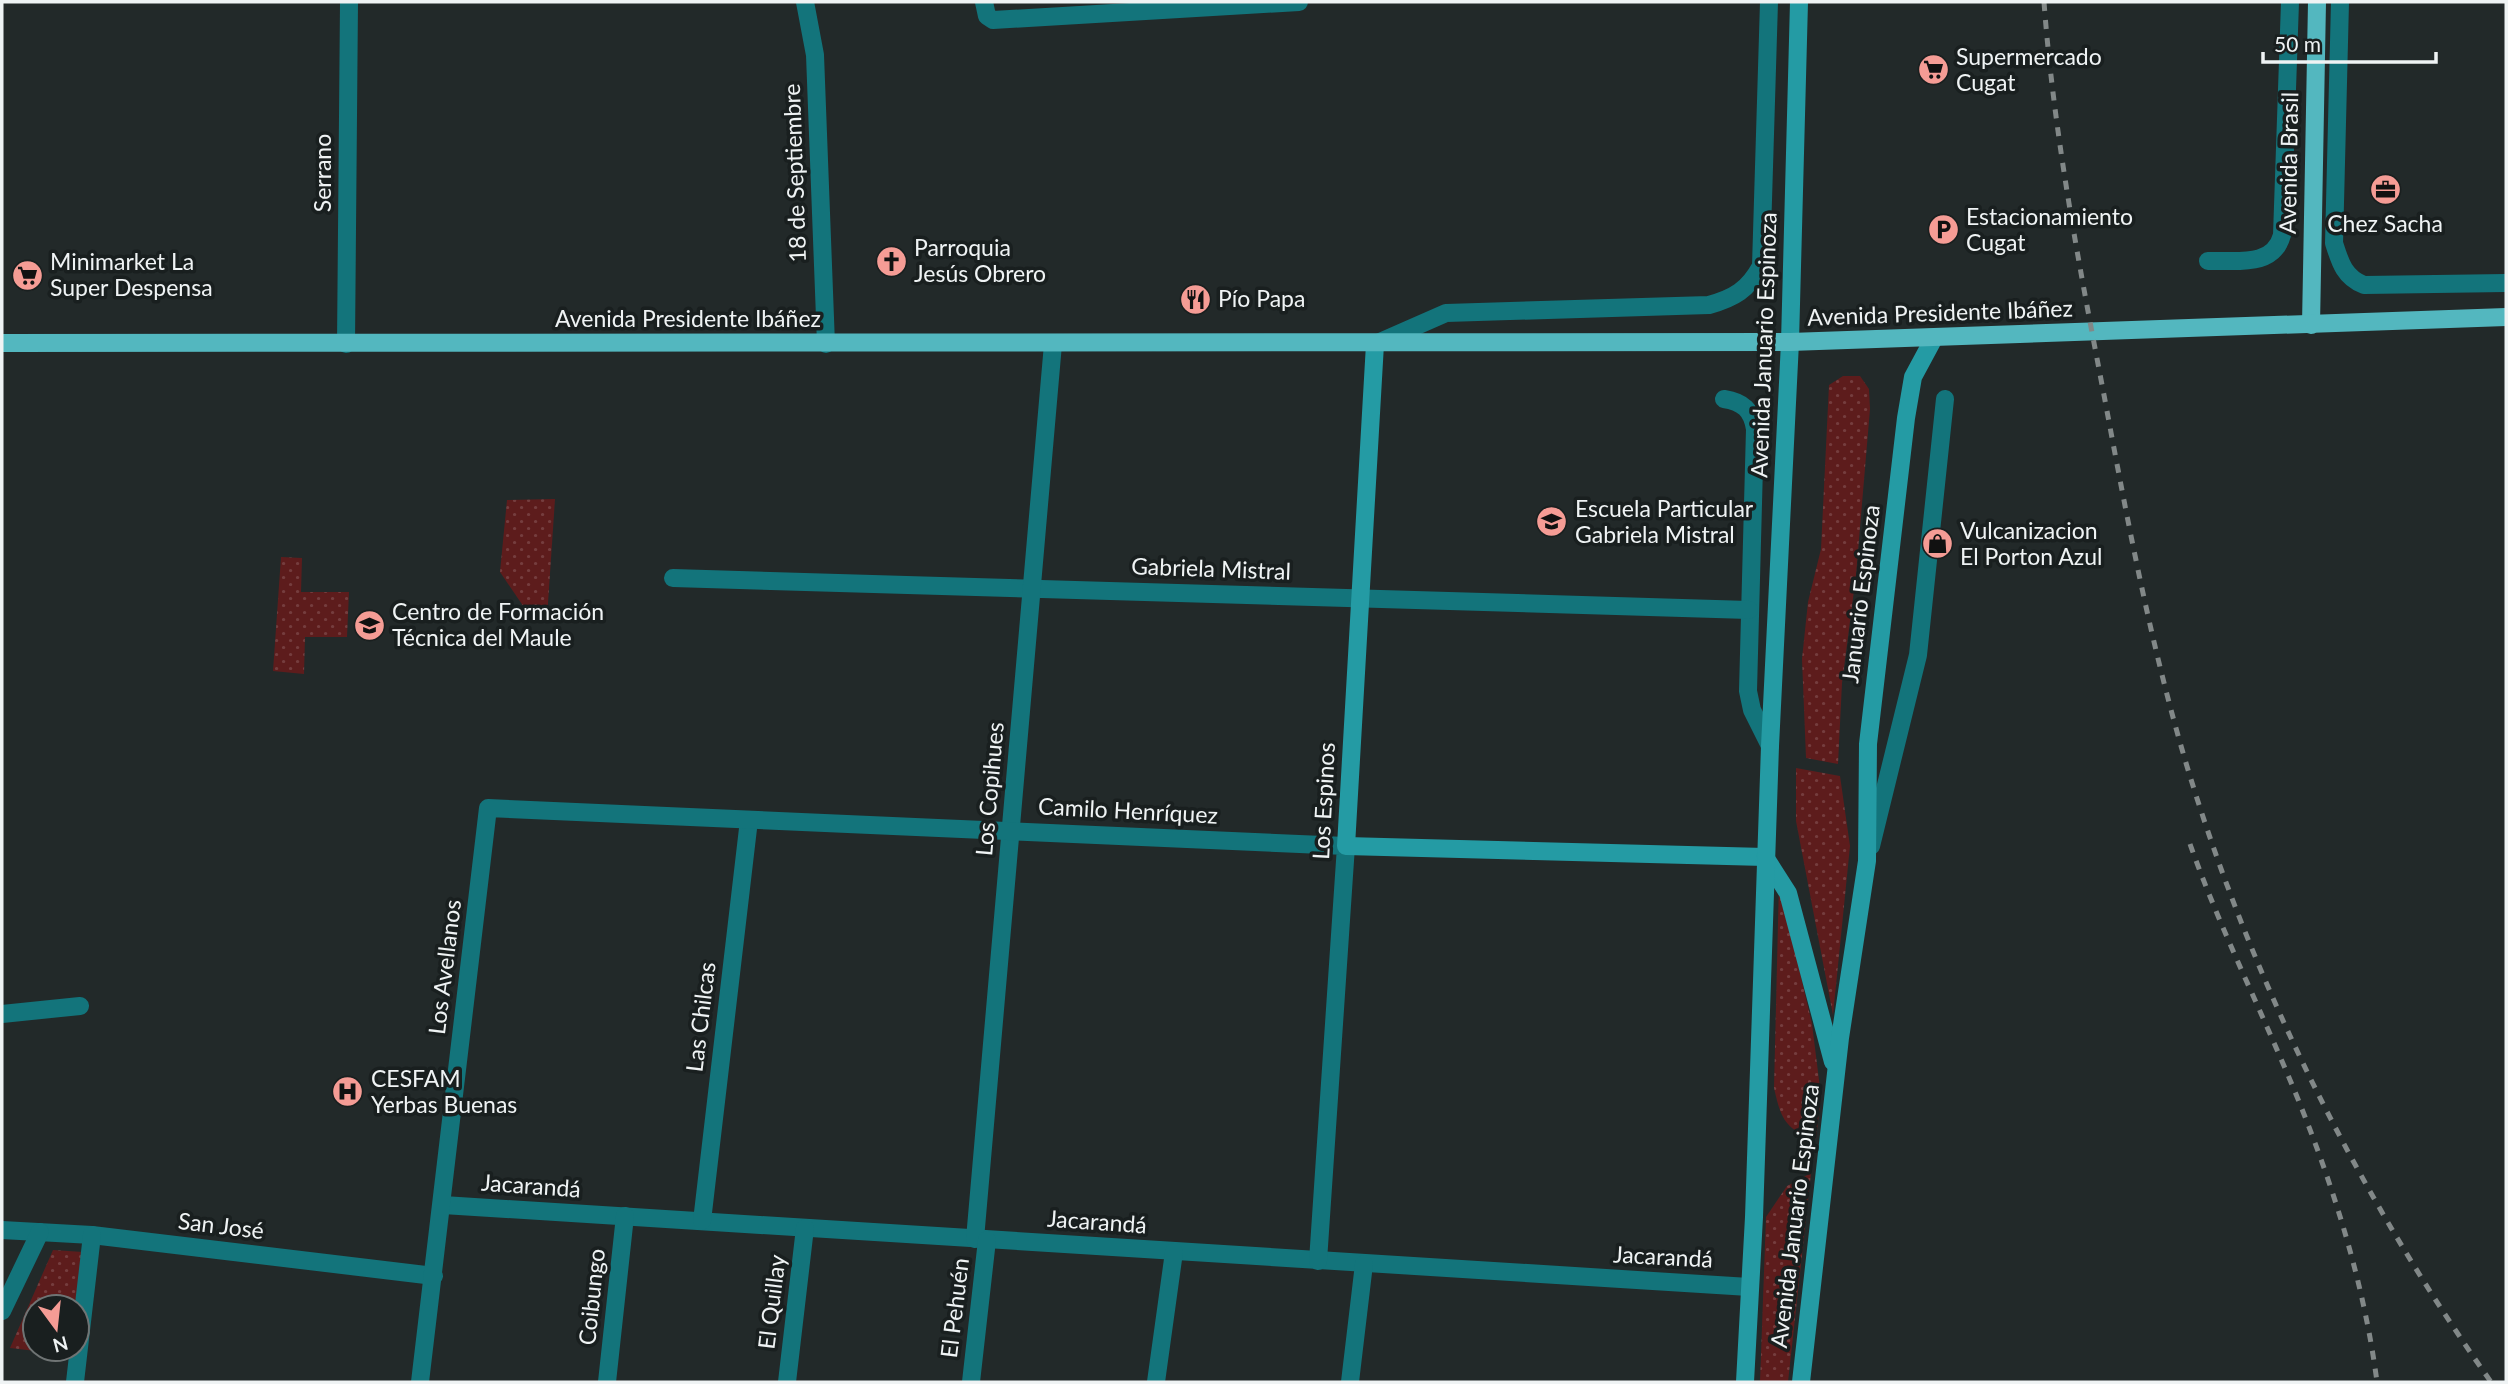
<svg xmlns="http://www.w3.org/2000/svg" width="2508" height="1384" font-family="Lato,sans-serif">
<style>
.grass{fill:url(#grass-dots)}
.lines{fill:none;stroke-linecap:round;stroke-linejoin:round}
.street{stroke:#13747b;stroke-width:18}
.secondary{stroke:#249ba4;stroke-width:18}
.primary{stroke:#53b7bf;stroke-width:18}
.rail{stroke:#828888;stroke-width:5;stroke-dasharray:9 9;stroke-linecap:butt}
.labels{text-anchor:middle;stroke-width:7;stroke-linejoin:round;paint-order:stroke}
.poi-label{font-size:23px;fill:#eff3f4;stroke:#191f1f;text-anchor:start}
.street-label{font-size:23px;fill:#eff3f4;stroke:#191f1f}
</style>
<defs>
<pattern id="grass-dots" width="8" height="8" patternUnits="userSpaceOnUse" patternTransform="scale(1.75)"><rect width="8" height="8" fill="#5d1c1c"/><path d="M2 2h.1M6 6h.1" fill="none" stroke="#753d3e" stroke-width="1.8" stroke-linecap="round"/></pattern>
</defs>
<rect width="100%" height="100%" fill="#222929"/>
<g class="grass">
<polygon points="1843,376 1860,376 1869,389 1870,409 1856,575 1842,683 1838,764 1806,758 1802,659 1808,602 1821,549 1829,385"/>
<polygon points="555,499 547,618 532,619 500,572 507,500"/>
<polygon points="281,557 302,558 301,592 349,592 347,637 305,637 304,674 273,671"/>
<polygon points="1796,768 1840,776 1850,846 1833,1015 1796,821"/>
<path d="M 1779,882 L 1812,1024 L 1821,1096 L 1816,1139 C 1785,1130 1781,1119 1774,1088 Z"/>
<polygon points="1811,1173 1788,1382 1760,1382 1766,1217 1787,1186"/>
<polygon points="53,1250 83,1252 76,1307 35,1307 35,1349 71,1349 70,1355 10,1348"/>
</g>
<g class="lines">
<g class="street">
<polyline points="805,2 815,55 826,344"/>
<polyline points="984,2 987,16 993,20 1299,2"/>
<path d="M 2340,2 L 2334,243 C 2340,262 2344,277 2364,285 L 2506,283"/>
<path d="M 2208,261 C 2236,260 2273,268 2282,235 L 2290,2"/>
<path d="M 1380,342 L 1446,313 L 1709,305 C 1734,298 1748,290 1761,266 L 1769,2"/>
<polyline points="346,344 349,2"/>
<path d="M 1724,399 C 1743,402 1752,410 1755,429 L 1748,691 L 1752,710 L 1770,746"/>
<polyline points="673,578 1749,610"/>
<polyline points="1871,846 1918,655 1945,399"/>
<polyline points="2,1014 80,1006"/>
<polyline points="443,1205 1749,1287"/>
<polyline points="702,1221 749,820"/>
<polyline points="2,1230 92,1235 434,1276"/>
<polyline points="975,1239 1053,344"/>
<polyline points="2,1311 40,1232"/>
<polyline points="75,1382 92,1235"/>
<polyline points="420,1382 488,808 1346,846 1318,1261"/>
<polyline points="607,1382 625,1216"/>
<polyline points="787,1382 805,1228"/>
<polyline points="971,1382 987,1240"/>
<polyline points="1156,1382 1174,1252"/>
<polyline points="1350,1382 1364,1264"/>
</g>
<g class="secondary">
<polyline points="1375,344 1346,846 1765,857"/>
<polyline points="1765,857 1788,893 1833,1062"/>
<polyline points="1745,1382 1754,1217 1770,746 1790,342 1799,2"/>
<polyline points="1801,1382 1840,1038 1867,861 1868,744 1906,418 1913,377 1934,338"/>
</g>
<g class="primary">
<polyline points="2311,325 2317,2"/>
<polyline points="2,343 1790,342 2506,317"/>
</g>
<g class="rail">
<path d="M 2044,2 C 2054,135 2079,265 2104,395 C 2127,518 2150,642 2186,763 C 2252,983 2358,1194 2491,1382"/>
<path d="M 2190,844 C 2225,943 2275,1036 2312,1135 C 2342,1214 2366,1298 2377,1382"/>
</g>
</g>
<defs>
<symbol id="supermarket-disc" viewBox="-11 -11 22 22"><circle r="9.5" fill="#f59c95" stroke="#191f1f"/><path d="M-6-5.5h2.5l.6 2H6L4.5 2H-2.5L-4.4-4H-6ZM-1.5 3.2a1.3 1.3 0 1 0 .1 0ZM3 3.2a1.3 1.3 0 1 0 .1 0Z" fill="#111"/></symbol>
<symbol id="office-disc" viewBox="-11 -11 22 22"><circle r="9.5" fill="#f59c95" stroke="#191f1f"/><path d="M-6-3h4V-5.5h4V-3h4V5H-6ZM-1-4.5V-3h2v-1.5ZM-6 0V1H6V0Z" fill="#111"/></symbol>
<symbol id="parking-disc" viewBox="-11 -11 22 22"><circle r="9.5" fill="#f59c95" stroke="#191f1f"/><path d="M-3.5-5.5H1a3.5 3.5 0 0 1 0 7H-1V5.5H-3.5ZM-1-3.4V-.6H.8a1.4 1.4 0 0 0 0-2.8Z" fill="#111"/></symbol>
<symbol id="church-disc" viewBox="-11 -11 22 22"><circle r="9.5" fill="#f59c95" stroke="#191f1f"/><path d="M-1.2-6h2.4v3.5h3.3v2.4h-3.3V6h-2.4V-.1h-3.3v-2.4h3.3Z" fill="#111"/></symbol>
<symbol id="restaurant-disc" viewBox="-11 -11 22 22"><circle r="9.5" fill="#f59c95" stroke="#191f1f"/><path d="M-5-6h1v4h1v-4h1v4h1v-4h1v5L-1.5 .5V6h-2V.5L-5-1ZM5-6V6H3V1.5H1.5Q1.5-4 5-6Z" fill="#111"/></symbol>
<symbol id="school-disc" viewBox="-11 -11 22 22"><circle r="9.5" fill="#f59c95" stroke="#191f1f"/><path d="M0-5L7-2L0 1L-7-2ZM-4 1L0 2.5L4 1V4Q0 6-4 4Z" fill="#111"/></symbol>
<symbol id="shop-disc" viewBox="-11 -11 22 22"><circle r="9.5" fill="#f59c95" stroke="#191f1f"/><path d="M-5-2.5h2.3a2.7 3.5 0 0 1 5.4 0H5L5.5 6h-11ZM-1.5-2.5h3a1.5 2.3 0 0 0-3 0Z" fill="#111"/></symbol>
<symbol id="university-disc" viewBox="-11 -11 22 22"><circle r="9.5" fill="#f59c95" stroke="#191f1f"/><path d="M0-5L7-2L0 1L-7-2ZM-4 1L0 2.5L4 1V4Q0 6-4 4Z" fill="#111"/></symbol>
<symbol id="hospital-disc" viewBox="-11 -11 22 22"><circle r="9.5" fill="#f59c95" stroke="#191f1f"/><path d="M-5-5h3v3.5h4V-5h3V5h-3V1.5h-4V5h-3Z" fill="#111"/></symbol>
</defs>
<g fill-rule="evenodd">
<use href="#supermarket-disc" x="1916" y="52" width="35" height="35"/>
<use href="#office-disc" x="2368" y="172" width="35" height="35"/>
<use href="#parking-disc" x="1926" y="212" width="35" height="35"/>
<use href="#church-disc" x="874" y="244" width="35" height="35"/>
<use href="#supermarket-disc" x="10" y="258" width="35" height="35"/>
<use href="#restaurant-disc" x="1178" y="282" width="35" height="35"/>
<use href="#school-disc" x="1534" y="504" width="35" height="35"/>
<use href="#shop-disc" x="1920" y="526" width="35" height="35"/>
<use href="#university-disc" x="352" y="608" width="35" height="35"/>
<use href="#hospital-disc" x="330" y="1074" width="35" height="35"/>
</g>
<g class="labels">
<g class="poi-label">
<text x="1956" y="65">Supermercado<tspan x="1956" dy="26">Cugat</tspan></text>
<text x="1966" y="225">Estacionamiento<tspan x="1966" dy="26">Cugat</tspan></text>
<text x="2385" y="232" text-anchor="middle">Chez Sacha</text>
<text x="914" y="256">Parroquia<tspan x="914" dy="26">Jesús Obrero</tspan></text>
<text x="50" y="270">Minimarket La<tspan x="50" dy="26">Super Despensa</tspan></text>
<text x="1218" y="307">Pío Papa</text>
<text x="1575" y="517">Escuela Particular<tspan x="1575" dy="26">Gabriela Mistral</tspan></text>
<text x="1960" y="539">Vulcanizacion<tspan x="1960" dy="26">El Porton Azul</tspan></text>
<text x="392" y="620">Centro de Formación<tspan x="392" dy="26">Técnica del Maule</tspan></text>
<text x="371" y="1087">CESFAM<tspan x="371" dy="26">Yerbas Buenas</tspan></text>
</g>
<g class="street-label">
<text transform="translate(2289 163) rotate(-89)" y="8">Avenida Brasil</text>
<text transform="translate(323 173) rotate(-90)" y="8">Serrano</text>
<text transform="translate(795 173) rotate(-92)" y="8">18 de Septiembre</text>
<text transform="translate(1940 313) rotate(-2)" y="8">Avenida Presidente Ibáñez</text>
<text x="688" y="327">Avenida Presidente Ibáñez</text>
<text transform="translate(1764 345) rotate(-88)" y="8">Avenida Januario Espinoza</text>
<text transform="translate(1211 569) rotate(2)" y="8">Gabriela Mistral</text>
<text transform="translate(1861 594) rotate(-83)" y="8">Januario Espinoza</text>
<text transform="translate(990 789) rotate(-85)" y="8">Los Copihues</text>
<text transform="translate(1324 801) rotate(-87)" y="8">Los Espinos</text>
<text transform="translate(1128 811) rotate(3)" y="8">Camilo Henríquez</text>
<text transform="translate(445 967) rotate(-83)" y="8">Los Avellanos</text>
<text transform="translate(701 1017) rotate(-83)" y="8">Las Chilcas</text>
<text transform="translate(531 1186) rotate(4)" y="8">Jacarandá</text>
<text transform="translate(1795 1216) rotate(-83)" y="8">Avenida Januario Espinoza</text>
<text transform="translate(1097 1222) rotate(4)" y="8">Jacarandá</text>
<text transform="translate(221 1226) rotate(7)" y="8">San José</text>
<text transform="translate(1663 1257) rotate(3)" y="8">Jacarandá</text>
<text transform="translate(592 1297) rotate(-84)" y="8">Coibungo</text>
<text transform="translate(772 1302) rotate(-83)" y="8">El Quillay</text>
<text transform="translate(955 1308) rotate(-83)" y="8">El Pehuén</text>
</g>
</g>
<rect width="2508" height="1384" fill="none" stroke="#eff3f4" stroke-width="7"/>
<g transform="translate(56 1328) rotate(165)"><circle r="33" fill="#191f1f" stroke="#6f7474" stroke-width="2"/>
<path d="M0-5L12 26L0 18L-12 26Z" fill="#f59c95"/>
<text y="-10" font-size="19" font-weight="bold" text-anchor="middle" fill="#eff3f4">N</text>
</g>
<path d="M2263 52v10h173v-10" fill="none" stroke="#eff3f4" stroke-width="3.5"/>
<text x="2274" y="52" font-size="21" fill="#eff3f4" stroke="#191f1f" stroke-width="5" paint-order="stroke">50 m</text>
</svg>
